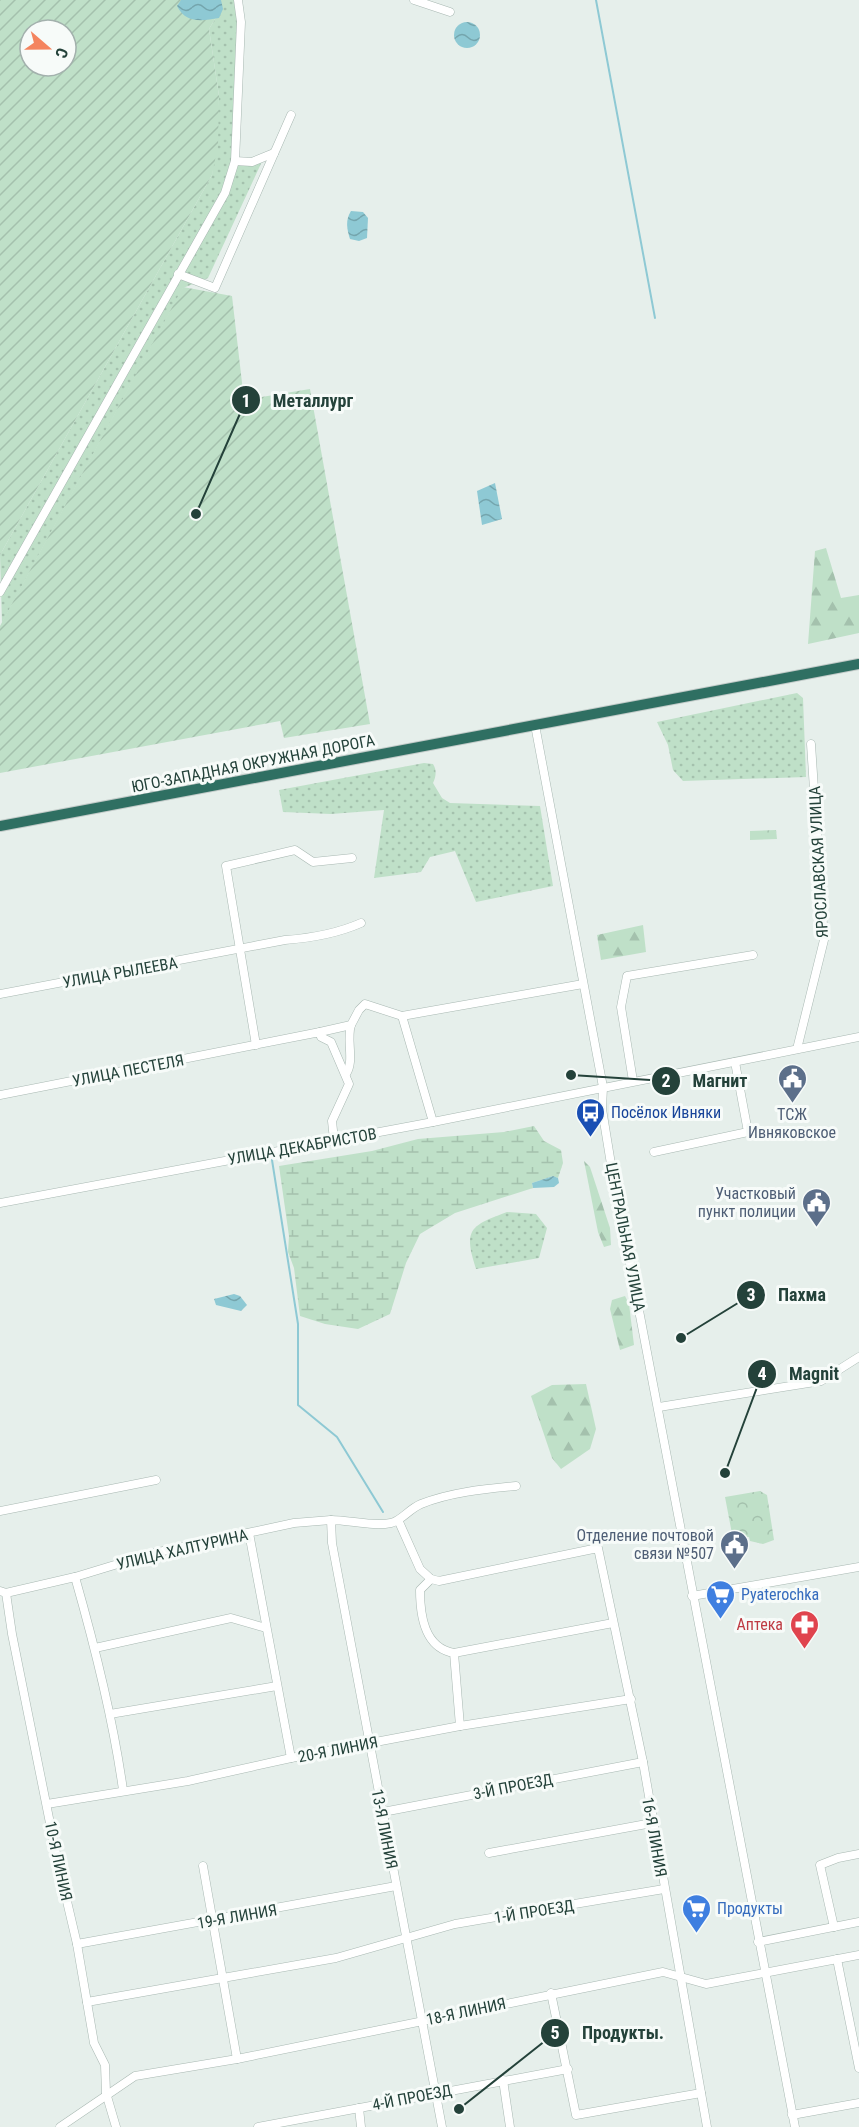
<svg xmlns="http://www.w3.org/2000/svg" width="859" height="2127" font-family="'Roboto Condensed',sans-serif">
<style>
.grass{fill:url(#grass-dots)}
.forest{fill:url(#forest-firs)}
.wetland{fill:url(#wetland-marsh)}
.park{fill:url(#park-crowns)}
.garden{fill:url(#garden-furrows);fill-rule:evenodd}
.water{fill:url(#water-waves)}
.lines{fill:none;stroke-linecap:round;stroke-linejoin:round}
.stream{stroke:#8ec9d4;stroke-width:2}
.minor-casing{stroke:#a8b8b2;stroke-width:9}
.highway-casing{stroke:#c2cac8;stroke-width:12}
.minor{stroke:#fff;stroke-width:8}
.highway{stroke:#2f6f62;stroke-width:10}
.labels{text-anchor:middle;stroke-width:6;stroke-linejoin:round;paint-order:stroke}
.street-label{font-size:16px;fill:#24423a;stroke:#f7fbf9}
.transit-label{font-size:16px;fill:#164399;stroke:#f7fbf9;text-anchor:start}
.service-label{font-size:16px;fill:#4e5e75;stroke:#f7fbf9;text-anchor:end}
.shop-label{font-size:16px;fill:#366cbe;stroke:#f7fbf9;text-anchor:start}
.health-label{font-size:16px;fill:#be3a42;stroke:#f7fbf9;text-anchor:end}
.leader{fill:none;stroke:#24423a;stroke-width:2}
.callout-dot{fill:#24423a;stroke:#f7fbf9;stroke-width:2}
.mark-label{font-size:18px;text-anchor:middle;font-weight:bold;fill:#fff}
.callout-label{font-size:18px;text-anchor:middle;font-weight:bold;fill:#24423a;stroke:#f7fbf9;stroke-width:6;stroke-linejoin:round;paint-order:stroke}
</style>
<defs>
<pattern id="grass-dots" width="8" height="8" patternUnits="userSpaceOnUse" patternTransform="scale(1.5)"><rect width="8" height="8" fill="#bfe0c8"/><path d="M2 2h.1M6 6h.1" fill="none" stroke="#a4c1ad" stroke-width="1.8" stroke-linecap="round"/></pattern>
<pattern id="forest-firs" width="22" height="20" patternUnits="userSpaceOnUse" patternTransform="scale(1.5)"><rect width="22" height="20" fill="#bfe0c8"/><path d="M5 1l3.5 6h-7zM16 11l3.5 6h-7z" fill="#a4c1ad"/></pattern>
<pattern id="wetland-marsh" width="20" height="14" patternUnits="userSpaceOnUse" patternTransform="scale(1.5)"><rect width="20" height="14" fill="#bfe0c8"/><path d="M1 5h8M5 5V1M11 12h8M15 12V8" fill="none" stroke="#a4c1ad"/></pattern>
<pattern id="park-crowns" width="20" height="18" patternUnits="userSpaceOnUse" patternTransform="scale(1.5)"><rect width="20" height="18" fill="#bfe0c8"/><path d="M2 6a3 3 0 1 1 6 0M12 15a3 3 0 1 1 6 0" fill="none" stroke="#a4c1ad"/></pattern>
<pattern id="garden-furrows" width="10" height="10" patternUnits="userSpaceOnUse" patternTransform="scale(1.5)"><rect width="10" height="10" fill="#bfe0c8"/><path d="M-1 1l2-2M0 10L10 0M9 11l2-2" fill="none" stroke="#a4c1ad"/></pattern>
<pattern id="water-waves" width="16" height="10" patternUnits="userSpaceOnUse" patternTransform="scale(1.5)"><rect width="16" height="10" fill="#8ec9d4"/><path d="M0 5q4-4 8 0t8 0" fill="none" stroke="#74a5ad"/></pattern>
</defs>
<rect width="100%" height="100%" fill="#e6efeb"/>
<g class="grass">
<polygon points="219,0 238,0 235,161 252,162 265,155 208,278 183,288 2,623 0,555 212,175 219,96 209,29 221,9"/>
<polygon points="797,693 803,698 806,777 683,781 673,770 668,745 657,722"/>
<path d="M 424,763 L 433,764 C 437,770 436,777 433,783 L 442,798 L 450,803 L 540,806 L 553,886 L 476,902 L 455,851 L 430,857 L 421,872 L 374,878 L 384,810 L 331,814 L 283,812 L 279,790 Z"/>
<path d="M 507,1212 L 536,1214 L 547,1228 L 539,1258 L 476,1269 C 463,1229 470,1226 507,1212 Z"/>
</g>
<g class="forest">
<polygon points="826,548 841,598 859,595 859,633 808,644 815,551"/>
<polygon points="643,925 646,952 601,960 597,935"/>
<polygon points="584,1161 590,1167 610,1228 611,1245 604,1247 598,1232"/>
<polygon points="625,1296 629,1304 634,1345 620,1350 610,1309 612,1300"/>
<polygon points="586,1384 596,1429 590,1449 561,1469 552,1458 531,1396 552,1385"/>
</g>
<polygon class="wetland" points="534,1126 544,1141 561,1150 563,1163 558,1178 553,1176 532,1183 533,1188 455,1213 420,1234 406,1263 390,1314 358,1329 325,1324 300,1316 294,1268 288,1252 289,1236 279,1166 372,1151 418,1139 504,1132"/>
<g class="park">
<polygon points="776,830 777,839 750,840 750,831"/>
<polygon points="760,1491 767,1495 774,1540 763,1544 750,1541 749,1537 733,1539 725,1497"/>
</g>
<g class="garden">
<path d="M 0,0 L 219,0 L 221,9 L 209,29 L 219,96 L 218,145 L 212,175 L 0,555 ZM 30,30 L 66,30 L 66,66 L 30,66 Z"/>
<polygon points="183,287 232,296 244,400 310,389 370,724 284,738 280,721 0,773 0,626"/>
</g>
<g class="water">
<path d="M 181,0 L 221,0 L 223,9 L 219,18 C 202,21 186,24 177,6 Z"/>
<circle cx="467" cy="35" r="13"/>
<path d="M 351,211 L 363,212 L 368,218 L 367,238 L 359,241 L 350,239 C 347,230 345,220 351,211 Z"/>
<polygon points="495,483 502,519 482,525 477,491"/>
<polygon points="553,1176 558,1178 559,1183 554,1187 533,1188 532,1183"/>
<polygon points="234,1294 240,1296 247,1305 241,1311 216,1305 214,1299"/>
</g>
<g class="lines">
<g class="stream">
<polyline points="596,0 655,318"/>
<polyline points="272,1160 298,1324 298,1405 337,1437 383,1512"/>
</g>
<defs>
<g id="minor">
<polyline points="414,0 450,12"/>
<polyline points="235,161 252,162 274,153"/>
<polyline points="178,274 215,288 291,115"/>
<polyline points="0,592 225,193 235,161 241,22 238,0"/>
<polyline points="535,725 603,1087 602,1109 611,1164 795,2127"/>
<path d="M 0,994 L 285,940 C 312,938 336,934 361,923"/>
<polyline points="402,1016 583,984"/>
<polyline points="320,1032 351,1025 359,1010 365,1004 402,1016 433,1122"/>
<polyline points="256,1045 226,866 295,850 313,862 352,858"/>
<polyline points="797,1049 824,940 811,744"/>
<path d="M 346,1074 C 355,1061 346,1040 351,1025"/>
<polyline points="633,1081 621,1007 627,976 753,955"/>
<polyline points="0,1095 320,1032 321,1037 331,1042 349,1084 332,1121 334,1140"/>
<polyline points="654,1152 748,1132 735,1062"/>
<polyline points="0,1203 433,1122 859,1037"/>
<polyline points="659,1407 821,1381 859,1357"/>
<polyline points="0,1511 156,1480"/>
<path d="M 399,1522 L 420,1569 L 431,1579 L 420,1590 C 420,1615 424,1648 454,1653 L 460,1726"/>
<polyline points="249,1533 291,1758"/>
<path d="M 75,1577 C 95,1647 113,1718 123,1790"/>
<polyline points="431,1579 439,1581 598,1548 643,1762 707,2127"/>
<polyline points="0,1591 6,1593 75,1577 154,1553 294,1523 331,1520"/>
<polyline points="6,1593 12,1634 58,1863 77,1944 94,2043 105,2065 106,2093 116,2127"/>
<polyline points="692,1596 859,1567"/>
<polyline points="95,1648 231,1618 266,1628"/>
<polyline points="454,1653 613,1623"/>
<polyline points="110,1714 277,1686"/>
<polyline points="47,1804 188,1781 291,1758 460,1726 631,1699"/>
<polyline points="383,1812 643,1762"/>
<polyline points="489,1853 652,1823"/>
<polyline points="203,1866 237,2059"/>
<polyline points="834,1927 820,1865 838,1858 859,1854"/>
<polyline points="758,1942 859,1922"/>
<polyline points="77,1944 396,1886"/>
<polyline points="837,1959 859,2068"/>
<polyline points="551,1993 576,2115 701,2093"/>
<polyline points="87,2002 336,1958 455,1924 664,1889"/>
<polyline points="503,2080 510,2127"/>
<polyline points="359,2108 361,2127"/>
<polyline points="792,2115 859,2103"/>
<polyline points="60,2127 135,2076 237,2059 663,1972 706,1984 859,1955"/>
<polyline points="258,2127 568,2069"/>
<path d="M 442,2127 L 332,1543 L 331,1520 C 350,1520 373,1527 391,1523 C 401,1521 409,1509 421,1504 C 451,1492 485,1489 516,1486"/>
</g>
<polyline id="highway" points="0,826 859,664"/>
</defs>
<use href="#minor" class="minor-casing"/>
<use href="#highway" class="highway-casing"/>
<use href="#minor" class="minor"/>
<use href="#highway" class="highway"/>
</g>
<defs>
<symbol id="civic-pin" viewBox="-11 -11 22 30"><path d="M0 17L-7.5 6A9.5 9.5 0 1 1 7.5 6Z" fill="#5c6f8a" stroke="#f7fbf9"/><path d="M-.6-6.5H3V-4.5H.6V-3L4-1V1h2V6H-6V1h2V-1L-.6-3ZM-1.2 2.5V6h2.4V2.5Z" fill="#fff"/></symbol>
<symbol id="bus-pin" viewBox="-11 -11 22 30"><path d="M0 17L-7.5 6A9.5 9.5 0 1 1 7.5 6Z" fill="#1a4fb4" stroke="#f7fbf9"/><path d="M-5-6H5V4H4V6H2V4H-2V6H-4V4H-5ZM-3.5-4V0h7V-4ZM-3.5 1.2v1.5H-2V1.2ZM2 1.2v1.5H3.5V1.2Z" fill="#fff"/></symbol>
<symbol id="supermarket-pin" viewBox="-11 -11 22 30"><path d="M0 17L-7.5 6A9.5 9.5 0 1 1 7.5 6Z" fill="#3f7fe0" stroke="#f7fbf9"/><path d="M-6-5.5h2.5l.6 2H6L4.5 2H-2.5L-4.4-4H-6ZM-1.5 3.2a1.3 1.3 0 1 0 .1 0ZM3 3.2a1.3 1.3 0 1 0 .1 0Z" fill="#fff"/></symbol>
<symbol id="pharmacy-pin" viewBox="-11 -11 22 30"><path d="M0 17L-7.5 6A9.5 9.5 0 1 1 7.5 6Z" fill="#e0444e" stroke="#f7fbf9"/><path d="M-2-6h4v4h4v4h-4v4h-4v-4h-4v-4h4Z" fill="#fff"/></symbol>
</defs>
<g fill-rule="evenodd">
<use href="#civic-pin" x="776" y="1062" width="33" height="45"/>
<use href="#bus-pin" x="574" y="1096" width="33" height="45"/>
<use href="#civic-pin" x="800" y="1186" width="33" height="45"/>
<use href="#civic-pin" x="718" y="1528" width="33" height="45"/>
<use href="#supermarket-pin" x="704" y="1578" width="33" height="45"/>
<use href="#pharmacy-pin" x="788" y="1608" width="33" height="45"/>
<use href="#supermarket-pin" x="680" y="1892" width="33" height="45"/>
</g>
<g class="labels">
<g class="street-label">
<text transform="translate(253 763) rotate(-11)" y="6">ЮГО-ЗАПАДНАЯ ОКРУЖНАЯ ДОРОГА</text>
<text transform="translate(818 862) rotate(-93)" y="6">ЯРОСЛАВСКАЯ УЛИЦА</text>
<text transform="translate(120 972) rotate(-10)" y="6">УЛИЦА РЫЛЕЕВА</text>
<text transform="translate(128 1070) rotate(-11)" y="6">УЛИЦА ПЕСТЕЛЯ</text>
<text transform="translate(302 1146) rotate(-10)" y="6">УЛИЦА ДЕКАБРИСТОВ</text>
<text transform="translate(626 1237) rotate(79)" y="6">ЦЕНТРАЛЬНАЯ УЛИЦА</text>
<text transform="translate(182 1549) rotate(-13)" y="6">УЛИЦА ХАЛТУРИНА</text>
<text transform="translate(338 1749) rotate(-11)" y="6">20-Я ЛИНИЯ</text>
<text transform="translate(513 1786) rotate(-11)" y="6">3-Й ПРОЕЗД</text>
<text transform="translate(385 1829) rotate(79)" y="6">13-Я ЛИНИЯ</text>
<text transform="translate(655 1837) rotate(80)" y="6">16-Я ЛИНИЯ</text>
<text transform="translate(59 1861) rotate(78)" y="6">10-Я ЛИНИЯ</text>
<text transform="translate(534 1911) rotate(-9)" y="6">1-Й ПРОЕЗД</text>
<text transform="translate(237 1916) rotate(-10)" y="6">19-Я ЛИНИЯ</text>
<text transform="translate(466 2011) rotate(-12)" y="6">18-Я ЛИНИЯ</text>
<text transform="translate(412 2097) rotate(-11)" y="6">4-Й ПРОЕЗД</text>
</g>
<g class="transit-label">
<text x="611" y="1118">Посёлок Ивняки</text>
</g>
<g class="service-label">
<text x="792" y="1120" text-anchor="middle">ТСЖ<tspan x="792" dy="18">Ивняковское</tspan></text>
<text x="796" y="1199">Участковый<tspan x="796" dy="18">пункт полиции</tspan></text>
<text x="714" y="1541">Отделение почтовой<tspan x="714" dy="18">связи №507</tspan></text>
</g>
<g class="shop-label">
<text x="741" y="1600">Pyaterochka</text>
<text x="717" y="1914">Продукты</text>
</g>
<g class="health-label">
<text x="783" y="1630">Аптека</text>
</g>
</g>
<path class="leader" d="M196 514L246 400M571 1075L666 1081M681 1338L751 1295M725 1473L762 1374M459 2109L555 2033"/>
<g class="callout-dot">
<circle cx="196" cy="514" r="6"/>
<circle cx="571" cy="1075" r="6"/>
<circle cx="681" cy="1338" r="6"/>
<circle cx="725" cy="1473" r="6"/>
<circle cx="459" cy="2109" r="6"/>
<circle cx="246" cy="400" r="15"/>
<circle cx="666" cy="1081" r="15"/>
<circle cx="751" cy="1295" r="15"/>
<circle cx="762" cy="1374" r="15"/>
<circle cx="555" cy="2033" r="15"/>
</g>
<g class="mark-label">
<text x="246" y="407">1</text>
<text x="666" y="1087">2</text>
<text x="751" y="1301">3</text>
<text x="762" y="1380">4</text>
<text x="555" y="2039">5</text>
</g>
<g class="callout-label">
<text x="313" y="407">Металлург</text>
<text x="720" y="1087">Магнит</text>
<text x="802" y="1301">Пахма</text>
<text x="814" y="1380">Magnit</text>
<text x="623" y="2039">Продукты.</text>
</g>
<g transform="translate(48 48) rotate(110)"><circle r="28" fill="#f7fbf9" stroke="#a3b1ad" stroke-width="1.5"/>
<path d="M0-4.5L10 22L0 15L-10 22Z" fill="#f4845f"/>
<text y="-9" font-size="16" font-weight="bold" text-anchor="middle" fill="#24423a">С</text>
</g>
</svg>
